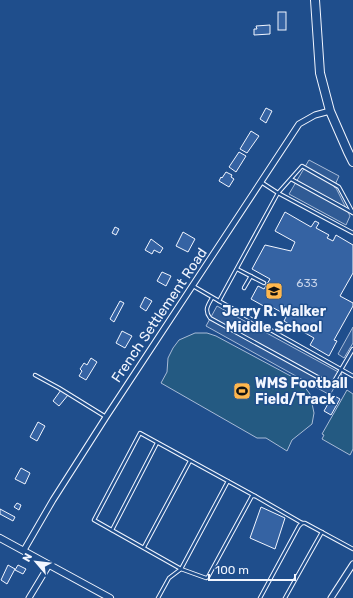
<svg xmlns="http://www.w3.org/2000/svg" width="353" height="598" font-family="Rubik,sans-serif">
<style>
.green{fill:#245a82;stroke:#a8bbd7}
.parking{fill:#305b95;stroke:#a8bbd7}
.building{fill:#3563a3;stroke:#f2f6ff}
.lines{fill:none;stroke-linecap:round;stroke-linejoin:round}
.service-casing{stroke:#f2f6ff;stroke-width:4.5}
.minor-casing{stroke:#f2f6ff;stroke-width:7}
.tertiary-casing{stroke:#f2f6ff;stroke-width:8}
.primary-casing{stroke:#f2f6ff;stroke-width:10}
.service{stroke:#1f4e8c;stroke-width:2.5}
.minor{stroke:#1f4e8c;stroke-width:5}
.tertiary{stroke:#1f4e8c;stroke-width:6}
.primary{stroke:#1f4e8c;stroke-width:8}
.labels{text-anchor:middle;stroke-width:3;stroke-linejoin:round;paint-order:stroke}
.number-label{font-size:12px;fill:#c3d1e8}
.poi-label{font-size:14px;font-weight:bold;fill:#f2f6ff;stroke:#1f4e8c}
.street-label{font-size:14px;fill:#f2f6ff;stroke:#1f4e8c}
</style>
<rect width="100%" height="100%" fill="#1f4e8c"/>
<g class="green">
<polygon points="195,333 207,333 216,336 300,381 310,394 314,413 312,424 292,440 287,451 266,438 257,438 161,383 167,372 168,358 173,348 179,340"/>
<polygon points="347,390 353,394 353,449 350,455 322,439 324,435 322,434"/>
</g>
<g class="parking">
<polygon points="309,160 339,176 334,187 336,188 350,216 346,225 289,194"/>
<polygon points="217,306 342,374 330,395 206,326"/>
<polygon points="353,327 353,343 344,358 338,354"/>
</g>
<g class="building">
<rect x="278" y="12" width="8" height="18"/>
<polygon points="270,25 270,34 254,35 254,29 257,29 256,26"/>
<polygon points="266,108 272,111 266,123 260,119"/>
<polygon points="251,131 259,136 247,153 240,149"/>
<polygon points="239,152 246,156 236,172 229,167"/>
<polygon points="226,172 232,175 231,177 234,179 229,187 219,181 221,177 222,178"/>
<polygon points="285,212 311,227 315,221 319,223 316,228 329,235 327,238 333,241 336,235 353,245 353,273 340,296 353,303 353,306 334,340 337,341 329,356 310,345 314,338 284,321 290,309 284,306 281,312 270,306 269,309 251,299 258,286 264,289 270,279 252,269 265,245 291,251 295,242 275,231"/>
<polygon points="115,227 119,229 116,235 112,233"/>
<polygon points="183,232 195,239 188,252 176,246"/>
<polygon points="151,239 163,248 160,253 154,250 152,254 145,250"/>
<polygon points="162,272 171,276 166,286 157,281"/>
<polygon points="145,297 152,301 146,311 140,307"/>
<polygon points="120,301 124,303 114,322 110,319"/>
<polygon points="122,331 132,336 125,348 116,343"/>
<polygon points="91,358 97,362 86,380 79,376 82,371 80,369 84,363 87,365"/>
<polygon points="61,390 68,395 59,406 53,401"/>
<polygon points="333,395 340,399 331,415 324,411"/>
<polygon points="38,422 45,426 37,441 30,437"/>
<polygon points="21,468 30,473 25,484 15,479"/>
<polygon points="17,503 21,505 19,510 14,507"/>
<polygon points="261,507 285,518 275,549 250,538"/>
<polygon points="0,509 15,517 13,521 0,514"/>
<polygon points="8,565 15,569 7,584 1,580"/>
<polygon points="18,565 26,569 23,574 15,570"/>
</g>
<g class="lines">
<defs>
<g id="service">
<polyline points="291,179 353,213"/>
<polyline points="261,182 278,193 353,233"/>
<polyline points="353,213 339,187 302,166 278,193 219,301 353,376"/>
<polyline points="237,269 264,283"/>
<polyline points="193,286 219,301"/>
<polyline points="244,288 251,276"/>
<path d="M 212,298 C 208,305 204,310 210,318 L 332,385 L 353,349"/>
<polyline points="35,375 59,388 106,417"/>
<path d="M 228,481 L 181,569 L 94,520 L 140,433 C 178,454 216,475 255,496"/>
<polyline points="112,530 157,443"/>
<polyline points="144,547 190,461"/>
<polyline points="158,598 169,578 181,569 206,578 208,577 252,496 255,496 302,523"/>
<polyline points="260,598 299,526 302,523 305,523 353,549"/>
<polyline points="285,598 322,532"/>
</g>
<g id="minor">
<polyline points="24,550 53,500 106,417 299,124 315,115 330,111"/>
<polyline points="29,598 49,565"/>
<polyline points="331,598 353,564"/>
</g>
<polyline id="tertiary" points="0,538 110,598"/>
<polyline id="primary" points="315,0 320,73 330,111 348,152 353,162"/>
</defs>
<use href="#service" class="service-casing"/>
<use href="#minor" class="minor-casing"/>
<use href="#tertiary" class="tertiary-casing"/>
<use href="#primary" class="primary-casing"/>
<use href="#service" class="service"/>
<use href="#minor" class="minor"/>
<use href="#tertiary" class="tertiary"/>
<use href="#primary" class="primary"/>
</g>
<defs>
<symbol id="school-square" viewBox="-11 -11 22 22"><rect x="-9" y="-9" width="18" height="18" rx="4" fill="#ffb74d" stroke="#1f4e8c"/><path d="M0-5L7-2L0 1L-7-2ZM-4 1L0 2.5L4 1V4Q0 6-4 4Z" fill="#111"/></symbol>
<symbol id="stadium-square" viewBox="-11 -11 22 22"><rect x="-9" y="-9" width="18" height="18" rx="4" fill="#ffb74d" stroke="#1f4e8c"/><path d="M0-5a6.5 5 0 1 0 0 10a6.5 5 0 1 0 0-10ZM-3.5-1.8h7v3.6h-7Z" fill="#111"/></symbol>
</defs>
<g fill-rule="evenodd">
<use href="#school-square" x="264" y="281" width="20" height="20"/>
<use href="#stadium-square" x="232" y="381" width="20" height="20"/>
</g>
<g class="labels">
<g class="number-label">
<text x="307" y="287">633</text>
</g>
<g class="poi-label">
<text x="274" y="316">Jerry R. Walker<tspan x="274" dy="16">Middle School</tspan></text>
<text x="255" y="388" text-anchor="start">WMS Football<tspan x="255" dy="16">Field/Track</tspan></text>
</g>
<g class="street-label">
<text transform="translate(159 315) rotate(-56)" y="5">French Settlement Road</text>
</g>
</g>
<g transform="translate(36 562) rotate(298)" stroke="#1f4e8c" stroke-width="3" paint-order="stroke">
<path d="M0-3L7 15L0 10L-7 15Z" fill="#f2f6ff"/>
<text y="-6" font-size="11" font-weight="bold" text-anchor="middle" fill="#f2f6ff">N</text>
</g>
<path d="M209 574v6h86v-6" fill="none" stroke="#f2f6ff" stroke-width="2"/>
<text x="215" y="574" font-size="12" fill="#f2f6ff" stroke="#1f4e8c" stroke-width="3" paint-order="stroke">100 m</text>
</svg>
